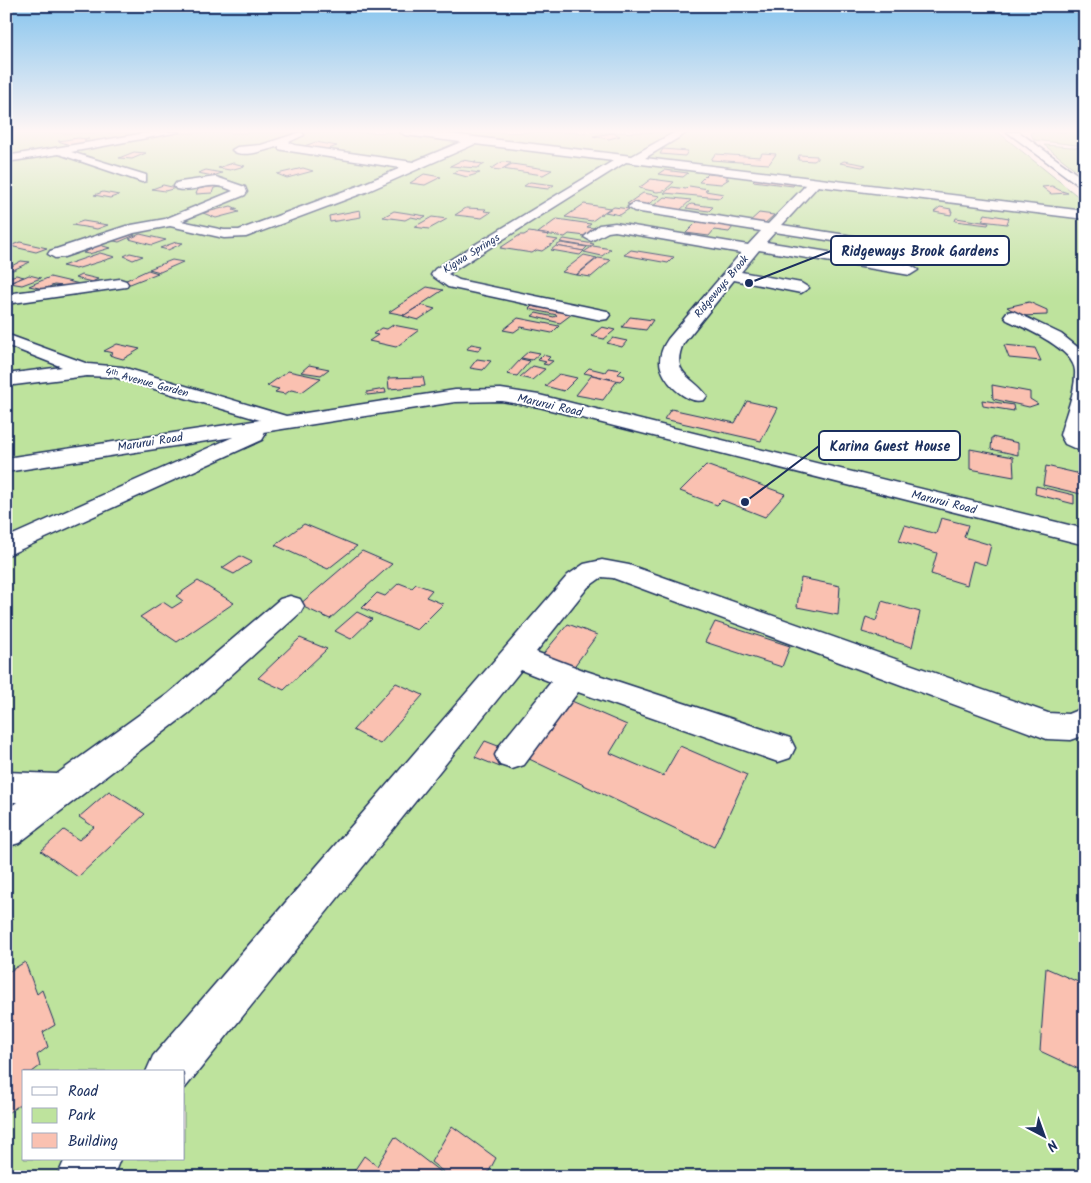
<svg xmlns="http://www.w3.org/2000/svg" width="1091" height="1183" font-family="Kalam,sans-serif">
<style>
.green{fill:#bee39d;stroke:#6c897e;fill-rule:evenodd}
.building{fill:#fac1b1;stroke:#1b2f5e}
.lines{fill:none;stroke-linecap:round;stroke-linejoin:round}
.minor-casing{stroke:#1b2f5e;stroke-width:3}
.minor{fill:#fff;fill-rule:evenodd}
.labels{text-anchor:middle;stroke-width:4;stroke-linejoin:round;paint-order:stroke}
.far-street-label{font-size:11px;fill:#1b2f5e;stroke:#fff}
.street-label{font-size:12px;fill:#1b2f5e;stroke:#fff}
.leader{fill:none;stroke:#1b2f5e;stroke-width:2}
.callout-dot{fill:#1b2f5e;stroke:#fff;stroke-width:2}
.callout{fill:#fff;stroke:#1b2f5e;stroke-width:2}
.callout-label{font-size:14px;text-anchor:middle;font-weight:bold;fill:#1b2f5e}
</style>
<rect width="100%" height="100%" fill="#feece8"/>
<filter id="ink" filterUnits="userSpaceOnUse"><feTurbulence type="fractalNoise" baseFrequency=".02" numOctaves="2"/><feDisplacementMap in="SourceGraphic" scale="10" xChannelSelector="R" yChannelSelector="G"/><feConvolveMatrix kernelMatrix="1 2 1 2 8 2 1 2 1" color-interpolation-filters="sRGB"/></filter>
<g filter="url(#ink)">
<g class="green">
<path d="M 998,132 L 1085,202 L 1085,1177 L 6,1177 L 6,133 ZM 24,1072 L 184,1072 L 184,1159 L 24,1159 Z"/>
<polygon points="1085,132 1085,146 1034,140 1030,132"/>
<polygon points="1044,145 1085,148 1085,177"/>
</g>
<g class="building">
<polygon points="613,133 620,136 609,139 593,136"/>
<polygon points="78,138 89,139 84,140 88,142 101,141 70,145 58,141"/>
<polygon points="316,142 337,146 320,152 298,148"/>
<polygon points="663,149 688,151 685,156 660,154"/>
<polygon points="134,152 146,153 132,159 119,158"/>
<polygon points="762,153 776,154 769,164 711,160 715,154 760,157"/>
<polygon points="799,155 817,156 817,159 814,161 798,160"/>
<polygon points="462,160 476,162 474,163 485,164 477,168 450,166"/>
<polygon points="844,161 866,165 862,167 840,163"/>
<polygon points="502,162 511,163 501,170 491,169"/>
<polygon points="233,163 245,166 230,170 218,168"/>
<polygon points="512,164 552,170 543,175 502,169"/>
<polygon points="303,168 313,171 287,178 277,174"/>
<polygon points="206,170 222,173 213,176 198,173"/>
<polygon points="458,170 480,173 467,177 453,173"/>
<polygon points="664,170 688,173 683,177 658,174"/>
<polygon points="424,174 441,177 425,185 410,183"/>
<polygon points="707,174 728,176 726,179 729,179 721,184 699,182"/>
<polygon points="651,179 674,182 664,191 657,192 639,188"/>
<polygon points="755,179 795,183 793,186 753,181"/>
<polygon points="530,182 554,185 548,189 524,186"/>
<polygon points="163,185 176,188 165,191 152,189"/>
<polygon points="226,186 214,188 212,193 196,194 198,189 206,187"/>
<polygon points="689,186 708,189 705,191 724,194 720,198 664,193 672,187 686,189"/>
<polygon points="1052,186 1059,190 1068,193 1051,194 1042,187"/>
<polygon points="103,192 119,195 110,198 94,195"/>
<polygon points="643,193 660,196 644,207 627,204"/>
<polygon points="664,197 691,200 679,211 652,207"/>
<polygon points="584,204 610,208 592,221 565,217"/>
<polygon points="691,204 713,207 709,211 686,208"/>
<polygon points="231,206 238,209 233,210 239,212 216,218 203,213"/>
<polygon points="614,207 629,209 620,215 605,212"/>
<polygon points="940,207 951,209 950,211 952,211 951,215 934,212"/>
<polygon points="466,208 486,209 484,211 491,212 482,218 455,215"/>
<polygon points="360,210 361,217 330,222 329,216"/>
<polygon points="394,211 426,216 421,219 411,217 405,220 383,217"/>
<polygon points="759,213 774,215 763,225 748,223"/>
<polygon points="985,214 1009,218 1007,224 982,221"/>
<polygon points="432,217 447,219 429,229 414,227"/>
<polygon points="956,218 989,223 988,225 955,221"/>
<polygon points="557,219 591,224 587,227 594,228 586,236 569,234 565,237 538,233"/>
<polygon points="699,220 721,223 719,225 733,227 729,232 714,230 709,236 686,233"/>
<polygon points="83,221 108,225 97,229 72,225"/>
<polygon points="529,232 549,235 546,238 558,240 542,251 537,250 532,253 500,248 520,235 524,235"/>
<polygon points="126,234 135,235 119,242 110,240"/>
<polygon points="140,234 166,240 152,245 129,239"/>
<polygon points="564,239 594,244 590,247 560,242"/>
<polygon points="20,242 47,248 36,252 10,246"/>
<polygon points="176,242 183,243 168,250 160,248"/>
<polygon points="561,243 587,247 583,251 556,246"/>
<polygon points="96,244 110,248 89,254 83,253 92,249 86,248"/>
<polygon points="556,246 584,251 580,255 551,250"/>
<polygon points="593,246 611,249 602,256 584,252"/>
<polygon points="631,250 674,257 668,263 624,255"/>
<polygon points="100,253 115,257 76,269 62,266"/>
<polygon points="130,253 143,256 133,260 124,256"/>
<polygon points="584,255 597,258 576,275 562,272"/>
<polygon points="598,258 611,260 591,277 577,275"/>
<polygon points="172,260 183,262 160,272 149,269"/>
<polygon points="21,261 30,262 13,270 6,269"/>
<polygon points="148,270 158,273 130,284 122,282"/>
<polygon points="16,275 24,277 6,284 6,278"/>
<polygon points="29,275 41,278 22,285 10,283"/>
<polygon points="81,275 98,279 92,282 75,278"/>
<polygon points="50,277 80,284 72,287 54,285 44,289 29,286"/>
<polygon points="427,287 443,290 405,315 389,312"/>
<polygon points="1029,302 1047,310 1047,315 1021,316 1007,307"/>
<polygon points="421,305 435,309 418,320 403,316"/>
<polygon points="533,305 572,314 560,323 532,316 536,313 554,317 557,315 529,309"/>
<polygon points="630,317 653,320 646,330 622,327"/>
<polygon points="518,318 559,326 552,333 521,327 514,332 503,330"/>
<polygon points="393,325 419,330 396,347 369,341 378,335 373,334 381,328 387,329"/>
<polygon points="602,327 615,330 604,339 591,336"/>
<polygon points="613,338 627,341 622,347 607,343"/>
<polygon points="117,344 140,349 123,359 109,355 113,353 104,351"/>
<polygon points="471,344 482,346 478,351 467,349"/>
<polygon points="1004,345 1035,348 1041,361 1009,358"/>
<polygon points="529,351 540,353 532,360 521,358"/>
<polygon points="543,355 550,357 547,360 553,361 548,365 543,364 546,362 538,360"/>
<polygon points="477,359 491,361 483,370 470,368"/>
<polygon points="521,359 530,361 517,376 507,374"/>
<polygon points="309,365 329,369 321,375 301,372"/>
<polygon points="533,366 545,369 532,380 520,377"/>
<polygon points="589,368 605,372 608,368 622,370 618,374 625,376 620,381 584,373"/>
<polygon points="288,371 321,378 302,392 291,390 285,394 275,392 279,389 267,386"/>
<polygon points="559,374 577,378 564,391 545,386"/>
<polygon points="592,375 617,381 603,400 576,395"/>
<polygon points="423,377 425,386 389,389 388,378"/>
<polygon points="992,385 1030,392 1030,399 1038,404 1029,407 993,399"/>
<polygon points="385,389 386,393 367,395 367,392"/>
<polygon points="982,400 1013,405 1014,411 983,406"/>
<polygon points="747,401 778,408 761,441 664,419 671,409 735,423"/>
<polygon points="992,437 1018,443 1018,455 991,449"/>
<polygon points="970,449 1013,457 1014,477 970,469"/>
<polygon points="706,465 785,494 765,517 722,500 717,505 680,491"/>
<polygon points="1046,466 1085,475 1085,495 1043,485"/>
<polygon points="1036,486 1074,495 1074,504 1035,494"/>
<polygon points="941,518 968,525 964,537 991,545 986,565 973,561 967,585 931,574 937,553 899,541 905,525 936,534"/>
<polygon points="304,524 357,546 328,569 275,545"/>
<polygon points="362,551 392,564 330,619 299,605"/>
<polygon points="240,556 252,562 234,574 222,568"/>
<polygon points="801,578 840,586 838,615 797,607"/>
<polygon points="198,581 234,603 177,642 140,617 163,602 172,608 183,601 176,596"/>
<polygon points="399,583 412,588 416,584 432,590 426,597 443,604 417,630 362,608 377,593 385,596"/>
<polygon points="882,601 920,612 912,647 862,632 866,617 876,621"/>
<polygon points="357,612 372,619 351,639 335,631"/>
<polygon points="715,622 790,646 782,667 705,642"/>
<polygon points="568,624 597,635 570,672 539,659"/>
<polygon points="300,638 327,649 284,690 258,678"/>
<polygon points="396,683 423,695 380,744 353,730"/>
<polygon points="567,699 627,725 610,753 663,776 680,746 747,775 714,847 525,757"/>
<polygon points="485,741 511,751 500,767 475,757"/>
<polygon points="109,791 145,814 78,877 41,851 64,830 79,840 94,827 79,817"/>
<polygon points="25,962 37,994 42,990 55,1025 43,1032 48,1047 37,1055 40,1066 32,1072 24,1072 24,1102 6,1114 6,967 8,972"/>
<polygon points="1046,968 1085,985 1085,1072 1040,1051"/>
<polygon points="452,1126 496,1158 486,1177 450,1177 431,1162"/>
<polygon points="395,1137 447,1177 350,1177 364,1156 377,1166"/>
</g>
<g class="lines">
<defs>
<g id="minor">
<polygon points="152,132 179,132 71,152 146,175 146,181 142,182 59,154 6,162 6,156"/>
<path d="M 301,132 L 304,135 L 289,142 L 294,145 L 413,162 L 461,142 L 405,135 L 400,132 L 434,132 L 632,156 L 675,132 L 688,132 L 645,158 L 1085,211 L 1085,219 L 818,186 L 782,225 L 917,246 L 924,250 L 917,254 L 775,232 L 766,242 L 910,265 L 918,270 L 910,275 L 759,250 L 741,272 L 801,283 L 809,288 L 801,293 L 734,280 L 683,344 C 670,375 693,376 707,396 L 704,400 C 686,405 661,380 660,362 C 660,354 663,346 668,339 L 741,253 L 615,231 L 608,232 L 591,241 L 584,237 L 599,225 L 615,223 L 748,245 L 761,231 L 634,211 L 628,207 L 634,203 L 768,224 L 806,185 L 626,162 L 448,274 L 459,280 L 607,311 L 610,315 L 607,319 L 601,320 L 448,287 L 431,275 L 435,269 L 613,161 L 475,144 L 366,192 L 246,237 L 224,238 L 170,226 L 134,233 L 64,257 L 55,258 L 48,254 L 50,251 L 126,226 L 165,219 L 233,191 C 207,178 198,194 176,189 L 174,186 L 176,183 L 180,182 L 216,177 L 245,187 L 247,192 L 245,195 L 181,221 L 224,230 L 239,230 L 358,186 L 401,168 L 283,150 L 279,149 L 279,146 C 267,150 241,159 232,150 L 237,147 L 261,145 Z"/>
<polygon points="1007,132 1019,132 1085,180 1085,190"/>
<polygon points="120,279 126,281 128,284 126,287 6,304 6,294"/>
<path d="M 1013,311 L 1061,334 L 1085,353 L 1085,422 L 1082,435 L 1085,437 L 1085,453 L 1065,444 L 1060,435 C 1065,415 1076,392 1075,371 C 1074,349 1025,328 1007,320 L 1004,316 L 1007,312 Z"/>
<polygon points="6,334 88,364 122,367 286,416 455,390 501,389 539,395 1085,529 1085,545 539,407 501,401 455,402 263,432 265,435 262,440 6,556 6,538 233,437 6,472 6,458 260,420 114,377 87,376 6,386 6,374 62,367 6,345"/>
<polygon points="602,560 629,565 1048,713 1068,714 1085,707 1085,735 1071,740 1047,739 613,578 602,577 588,587 536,652 583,670 790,738 795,748 790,758 778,762 578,692 524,765 512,769 500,765 495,755 500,745 551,682 521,670 185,1088 184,1072 146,1072 153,1056 568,575 584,564"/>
<polygon points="290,596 300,599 304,606 300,613 190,712 19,843 6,847 6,810 17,802 6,802 6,772 57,774 168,694 280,599"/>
<polygon points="65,1159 120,1159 113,1177 57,1177"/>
</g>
</defs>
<use href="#minor" class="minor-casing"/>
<use href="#minor" class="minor"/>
</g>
</g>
<linearGradient id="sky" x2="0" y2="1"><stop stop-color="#86c4ee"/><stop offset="0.44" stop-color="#fff6f5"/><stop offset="1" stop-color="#fff6f5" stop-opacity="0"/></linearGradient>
<rect width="1091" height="298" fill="url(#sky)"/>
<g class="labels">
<g class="far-street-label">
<text transform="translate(471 253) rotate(-32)" y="4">Kigwa Springs</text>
<text transform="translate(721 286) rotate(-50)" y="4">Ridgeways Brook</text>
<text transform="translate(147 382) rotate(15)" y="4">4ᵗʰ Avenue Garden</text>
</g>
<g class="street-label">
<text transform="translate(550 405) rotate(13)" y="4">Marurui Road</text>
<text transform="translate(150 442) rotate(-9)" y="4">Marurui Road</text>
<text transform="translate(944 502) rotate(14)" y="4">Marurui Road</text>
</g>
</g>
<path class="leader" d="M749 283L831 251M745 502L819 446"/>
<g class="callout-dot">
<circle cx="749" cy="283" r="5"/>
<circle cx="745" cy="502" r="5"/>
</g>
<g class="callout">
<rect x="831" y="236" width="178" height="29" rx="5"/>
<rect x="819" y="431" width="141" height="29" rx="5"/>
</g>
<g class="callout-label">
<text x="920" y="256">Ridgeways Brook Gardens</text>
<text x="890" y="451">Karina Guest House</text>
</g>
<rect width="1091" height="1183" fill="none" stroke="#fff" stroke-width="25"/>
<rect x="12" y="12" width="1066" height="1158" fill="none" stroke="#1b2f5e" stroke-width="2" filter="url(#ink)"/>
<rect x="22" y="1070" width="162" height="90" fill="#ffffff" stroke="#a4acbf"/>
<rect x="32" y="1087" width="25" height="8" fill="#ffffff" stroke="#a4acbf"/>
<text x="68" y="1096" font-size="15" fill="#1b2f5e">Road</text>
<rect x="32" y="1108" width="25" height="15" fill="#bee39d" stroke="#a4acbf"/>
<text x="68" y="1120" font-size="15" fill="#1b2f5e">Park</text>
<rect x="32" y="1133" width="25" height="15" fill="#fac1b1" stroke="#a4acbf"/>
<text x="68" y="1146" font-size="15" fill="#1b2f5e">Building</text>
<g transform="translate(1044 1136) rotate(139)" stroke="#ffffff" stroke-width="4" paint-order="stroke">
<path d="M0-4L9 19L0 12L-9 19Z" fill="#1b2f5e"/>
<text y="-8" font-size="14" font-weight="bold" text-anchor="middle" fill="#1b2f5e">N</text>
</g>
</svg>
